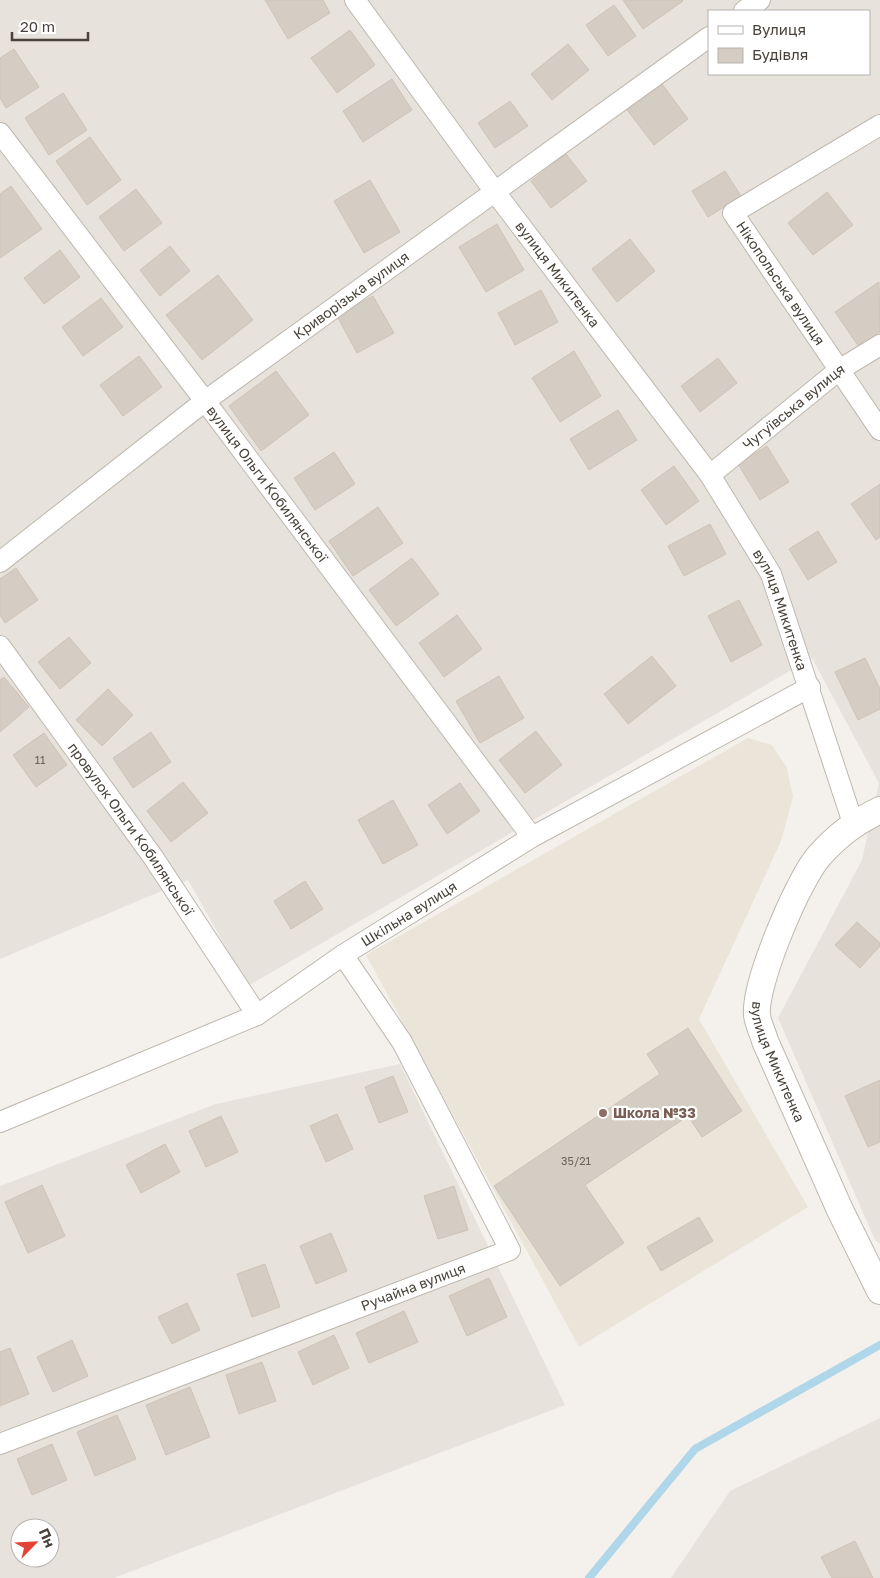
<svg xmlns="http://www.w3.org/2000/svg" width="880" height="1578" font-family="'Golos Text',sans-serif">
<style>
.residential{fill:#e7e2db;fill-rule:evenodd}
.education{fill:#ebe4d8}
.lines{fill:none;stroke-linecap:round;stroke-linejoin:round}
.stream{stroke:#b0d6e9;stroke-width:8}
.building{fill:#d5ccc3;stroke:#cfc3b7}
.minor-casing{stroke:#bfb8af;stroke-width:22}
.tertiary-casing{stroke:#bfb8af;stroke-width:28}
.minor{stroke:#fff;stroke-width:20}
.tertiary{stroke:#fff;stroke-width:26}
.education-dot{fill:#8d6e63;stroke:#fff;stroke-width:2}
.labels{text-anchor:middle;stroke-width:4.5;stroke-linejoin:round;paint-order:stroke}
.number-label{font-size:11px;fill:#6b645c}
.street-label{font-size:14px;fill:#48423a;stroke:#fff}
.education-label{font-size:14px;font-weight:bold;fill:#785e54;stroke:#fff;text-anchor:start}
</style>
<rect width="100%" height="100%" fill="#f4f1ec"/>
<g class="residential">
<path d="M 0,0 L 880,0 L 880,1244 L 875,1240 L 778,1018 L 862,860 L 879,783 L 812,658 L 248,986 L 188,880 L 0,959 ZM 709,11 L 869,11 L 869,74 L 709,74 Z"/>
<path d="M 400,1064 L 565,1405 L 114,1578 L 0,1578 L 0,1186 L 216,1104 ZM 20,1528 L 50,1528 L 50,1558 L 20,1558 Z"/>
<polygon points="880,1418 880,1578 671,1578 730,1491"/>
</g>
<polygon class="education" points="748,738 772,745 787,768 793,797 781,841 699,1019 808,1207 579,1347 366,955"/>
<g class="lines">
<polyline class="stream" points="589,1578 695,1449 880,1345"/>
</g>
<g class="building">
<polygon points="265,0 323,0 330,13 288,39"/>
<polygon points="623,0 682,0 683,1 643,29"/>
<polygon points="614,5 636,36 608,56 586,25"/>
<polygon points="350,30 375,65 337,93 311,58"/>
<polygon points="568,44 589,70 552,100 531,74"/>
<polygon points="14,49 39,87 6,108 0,98 0,58"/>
<polygon points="392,79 412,110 363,142 343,111"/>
<polygon points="659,80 688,119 654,145 624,106"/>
<polygon points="63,93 87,130 49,155 25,118"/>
<polygon points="510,101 528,126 495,148 478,123"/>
<polygon points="90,137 121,180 87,205 56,161"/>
<polygon points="566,154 587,181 551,208 531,181"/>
<polygon points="725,171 741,196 708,217 692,191"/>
<polygon points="370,180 400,232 364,253 334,201"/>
<polygon points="11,186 42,229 0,258 0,194"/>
<polygon points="136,189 162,223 124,251 99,217"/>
<polygon points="827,192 853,225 813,255 788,223"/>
<polygon points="497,224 524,270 486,292 459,247"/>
<polygon points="630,239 655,271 617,302 592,269"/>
<polygon points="170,246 190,271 160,296 140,270"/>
<polygon points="60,250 80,277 44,304 24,278"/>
<polygon points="218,275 253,320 202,360 166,315"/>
<polygon points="879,282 880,332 859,347 835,312"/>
<polygon points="541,290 558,322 515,345 498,313"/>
<polygon points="373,296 394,333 357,353 337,316"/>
<polygon points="101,298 123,327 83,356 62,327"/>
<polygon points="574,351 601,396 560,422 532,378"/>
<polygon points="139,356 162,387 123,416 100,385"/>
<polygon points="718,358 737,383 700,412 681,386"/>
<polygon points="276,371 309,415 261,451 229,406"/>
<polygon points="618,410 637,440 589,470 570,439"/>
<polygon points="767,446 789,482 760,500 738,464"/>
<polygon points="334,452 355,484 315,510 294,478"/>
<polygon points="674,466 699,501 666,525 641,490"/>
<polygon points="880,484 880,537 876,540 851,504"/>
<polygon points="378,507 403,543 353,576 329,541"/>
<polygon points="710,524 726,554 684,576 668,546"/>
<polygon points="818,531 837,562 808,580 789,549"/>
<polygon points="412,558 439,594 396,626 369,590"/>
<polygon points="16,568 38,600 5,623 0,615 0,579"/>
<polygon points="739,600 762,645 731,662 708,616"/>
<polygon points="457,615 482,649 444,677 419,643"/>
<polygon points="69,637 91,663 60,689 38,662"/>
<polygon points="652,656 676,686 628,724 604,694"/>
<polygon points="865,658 880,689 880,709 858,720 835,672"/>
<polygon points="499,676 524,718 480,743 456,701"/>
<polygon points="4,677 29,707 0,732 0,680"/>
<polygon points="108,689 133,715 102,746 76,720"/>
<polygon points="536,731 562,765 525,793 499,760"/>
<polygon points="151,732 171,762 133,788 113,758"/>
<polygon points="44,733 67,765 36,787 13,755"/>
<polygon points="183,782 208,813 171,842 147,811"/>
<polygon points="460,783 480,811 447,834 428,805"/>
<polygon points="393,800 418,845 383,864 358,820"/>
<polygon points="305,881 323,909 291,929 274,901"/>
<polygon points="857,922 880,943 880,946 860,968 835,945"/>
<polygon points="688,1028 742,1111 702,1137 688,1116 585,1185 624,1243 560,1286 494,1186 660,1074 647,1054"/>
<polygon points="393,1076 408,1112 379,1123 365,1087"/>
<polygon points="880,1080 880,1142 868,1147 845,1096"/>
<polygon points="337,1114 353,1149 326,1162 310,1126"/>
<polygon points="221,1116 238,1152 206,1167 189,1131"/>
<polygon points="165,1144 180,1172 141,1193 126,1165"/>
<polygon points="42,1185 65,1236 28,1253 5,1202"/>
<polygon points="454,1186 468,1230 438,1239 424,1196"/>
<polygon points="699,1217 713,1241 661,1271 647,1247"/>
<polygon points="331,1233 347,1271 316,1284 300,1246"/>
<polygon points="265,1264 280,1307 252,1317 237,1274"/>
<polygon points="489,1278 507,1317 467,1336 449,1296"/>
<polygon points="187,1303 200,1330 172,1344 158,1317"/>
<polygon points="404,1311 418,1342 369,1363 356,1333"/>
<polygon points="334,1335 349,1368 313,1385 298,1352"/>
<polygon points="72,1340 88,1376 53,1392 37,1357"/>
<polygon points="10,1348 29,1394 0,1406 0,1352"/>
<polygon points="262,1362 276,1401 239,1414 226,1375"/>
<polygon points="190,1387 210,1437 166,1455 146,1405"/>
<polygon points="117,1415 136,1459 95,1476 77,1432"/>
<polygon points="52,1444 67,1480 32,1495 17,1459"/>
<polygon points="855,1541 873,1578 832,1578 821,1557"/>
</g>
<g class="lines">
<defs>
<g id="minor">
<path id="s1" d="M 355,0 L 495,192 L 710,475 L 771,574 L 853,823"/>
<polyline points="744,11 760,0"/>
<path id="s2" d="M 880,125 L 733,213 L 880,430"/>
<path id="s3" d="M 0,133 L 205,401 L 532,837"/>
<path id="s4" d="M 710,475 L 839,370 L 880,345"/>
<path id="s5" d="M 0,562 L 205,401 L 709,37"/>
<path id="s6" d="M 0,646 L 153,857 L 257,1015"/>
<path id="s7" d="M 0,1122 L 257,1015 L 343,955 L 532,837 L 810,687"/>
<path id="s8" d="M 0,1444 L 510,1250 L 402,1042 L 343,955"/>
</g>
<g id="tertiary">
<path id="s9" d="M 880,810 C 855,822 838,835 819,856 C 798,880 754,984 757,1015 C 758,1024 763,1033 765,1041 L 840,1210 L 880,1291"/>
</g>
</defs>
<use href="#minor" class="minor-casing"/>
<use href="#tertiary" class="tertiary-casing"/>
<use href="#minor" class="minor"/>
<use href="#tertiary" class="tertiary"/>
</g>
<circle class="education-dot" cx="603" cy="1113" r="5"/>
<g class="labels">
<g class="number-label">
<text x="40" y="764">11</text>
<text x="576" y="1165">35/21</text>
</g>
<g class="street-label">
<text dy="5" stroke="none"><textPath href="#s1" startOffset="341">вулиця Микитенка</textPath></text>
<text dy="5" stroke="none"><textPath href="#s2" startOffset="256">Нікопольська вулиця</textPath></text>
<text dy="5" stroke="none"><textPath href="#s5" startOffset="441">Криворізька вулиця</textPath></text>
<text dy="5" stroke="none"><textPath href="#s4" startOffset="108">Чугуївська вулиця</textPath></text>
<text dy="5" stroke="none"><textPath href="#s3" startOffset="441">вулиця Ольги Кобилянської</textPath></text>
<text dy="5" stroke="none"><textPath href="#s1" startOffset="746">вулиця Микитенка</textPath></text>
<text dy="5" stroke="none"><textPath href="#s6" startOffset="225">провулок Ольги Кобилянської</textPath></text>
<text dy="5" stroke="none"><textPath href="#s7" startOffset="461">Шкільна вулиця</textPath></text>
<text dy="5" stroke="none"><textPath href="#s9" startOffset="300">вулиця Микитенка</textPath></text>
<text dy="5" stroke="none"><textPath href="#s8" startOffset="442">Ручайна вулиця</textPath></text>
</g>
<g class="education-label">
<text x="613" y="1118">Школа №33</text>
</g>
</g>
<rect x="708" y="10" width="162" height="65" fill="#ffffff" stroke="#b6b3b0"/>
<rect x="718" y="26" width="25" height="8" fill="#ffffff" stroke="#b6b3b0"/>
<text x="752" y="35" font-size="15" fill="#48423a">Вулиця</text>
<rect x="718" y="48" width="25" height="15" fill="#d5ccc3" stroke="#b6b3b0"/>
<text x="752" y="60" font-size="15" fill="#48423a">Будівля</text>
<g transform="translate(35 1543) rotate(66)"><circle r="24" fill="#ffffff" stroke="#b6b3b0"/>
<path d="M0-4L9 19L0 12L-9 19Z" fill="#e14336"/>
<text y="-8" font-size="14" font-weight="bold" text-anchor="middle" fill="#48423a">Пн</text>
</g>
<path d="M12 32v8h76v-8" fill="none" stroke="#48423a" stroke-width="2.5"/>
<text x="20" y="32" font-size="15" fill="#48423a" stroke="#ffffff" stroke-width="4" paint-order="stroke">20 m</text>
</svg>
